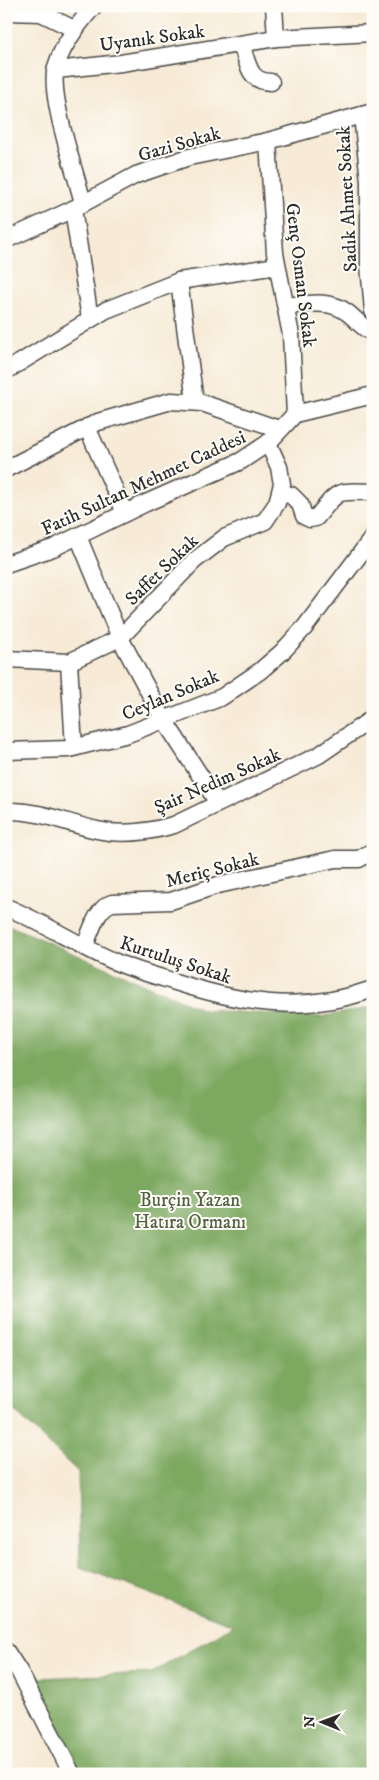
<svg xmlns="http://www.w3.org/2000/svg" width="379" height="1780" font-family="'IM FELL DW Pica',serif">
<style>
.forest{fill:#7da860;stroke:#546a46}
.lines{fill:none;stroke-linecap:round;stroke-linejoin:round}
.minor-casing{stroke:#4a4845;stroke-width:19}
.minor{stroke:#fff;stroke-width:16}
.labels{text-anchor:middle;stroke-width:4;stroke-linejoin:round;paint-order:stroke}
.street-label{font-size:19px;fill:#2b2b2b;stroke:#fdfcf7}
.park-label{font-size:19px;fill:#536042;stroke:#fdfcf7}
</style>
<rect width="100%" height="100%" fill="#fdfcf7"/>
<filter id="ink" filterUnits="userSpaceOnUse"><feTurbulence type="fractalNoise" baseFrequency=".02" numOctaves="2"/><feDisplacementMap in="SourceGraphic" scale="10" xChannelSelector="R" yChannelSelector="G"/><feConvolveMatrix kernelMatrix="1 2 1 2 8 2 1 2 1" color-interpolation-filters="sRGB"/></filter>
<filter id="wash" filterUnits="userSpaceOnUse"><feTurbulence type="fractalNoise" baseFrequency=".0096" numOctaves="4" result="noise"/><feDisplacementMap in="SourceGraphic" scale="20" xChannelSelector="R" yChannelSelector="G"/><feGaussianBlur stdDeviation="1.12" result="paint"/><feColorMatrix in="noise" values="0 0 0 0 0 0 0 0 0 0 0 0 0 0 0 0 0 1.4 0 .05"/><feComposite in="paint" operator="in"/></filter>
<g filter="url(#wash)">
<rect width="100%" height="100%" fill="#f7ead6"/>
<polygon class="forest" points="6,924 204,1010 320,1017 373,1007 373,1774 77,1774 37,1678 152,1673 233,1625 80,1567 78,1472 6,1403"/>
</g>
<g filter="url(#ink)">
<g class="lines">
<defs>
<g id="minor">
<polyline points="274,6 276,38"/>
<polyline points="6,12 41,13 74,29"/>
<path d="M 241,44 C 248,62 248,82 271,82"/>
<polyline points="56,70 121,63 276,38 373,33"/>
<polyline points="362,115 369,181 369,265 373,311"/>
<polyline points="268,141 275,253 291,335 295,414"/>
<path d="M 83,203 C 75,170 51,103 55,72 C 59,49 79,23 94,6"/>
<polyline points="73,209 90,319"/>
<polyline points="6,240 73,209 136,175 189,157 268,141 373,112"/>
<polyline points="179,281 195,402"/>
<path d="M 286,306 C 308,304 330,299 348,313 C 357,320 362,328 373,333"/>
<polyline points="6,371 106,310 179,281 277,266"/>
<polyline points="87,427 125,513"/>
<polyline points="6,469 98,422 171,401 202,403 279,429"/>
<path d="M 281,494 L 291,495 L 300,504 L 304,516 L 310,519 L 316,518 C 340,489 334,491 373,492"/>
<polyline points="78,536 120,638 164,720 218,803"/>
<polyline points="6,564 53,548 146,503 241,461 268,443 295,414 373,395"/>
<polyline points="6,659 69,662 120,638 194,561 224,538 265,521 277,503 282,484 279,467 268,443"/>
<polyline points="69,662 74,748"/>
<polyline points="6,751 69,749 128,734 222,697 260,671 282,652 305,627 373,537"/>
<path d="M 6,811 C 39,810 66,823 97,830 C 123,836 149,832 174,825 L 319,755 L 373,718"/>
<path d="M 6,907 C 45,923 80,947 118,963 C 135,970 152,975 169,980 C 239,1003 301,1015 373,989"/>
<path d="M 84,947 C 91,933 96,908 112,903 L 171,901 L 218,885 L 335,859 L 359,859 L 373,851"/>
<polyline points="6,1651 19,1671 72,1774"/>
</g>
</defs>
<use href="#minor" class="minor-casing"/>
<use href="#minor" class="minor"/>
</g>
</g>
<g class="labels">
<g class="street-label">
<text transform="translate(152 37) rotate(-8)" y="7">Uyanık Sokak</text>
<text transform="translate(179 143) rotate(-16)" y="7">Gazi Sokak</text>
<text transform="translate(346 199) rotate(-93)" y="7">Sadık Ahmet Sokak</text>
<text transform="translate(302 275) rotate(83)" y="7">Genç Osman Sokak</text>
<text transform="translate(143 482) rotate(-25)" y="7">Fatih Sultan Mehmet Caddesi</text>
<text transform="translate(161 569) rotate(-44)" y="7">Saffet Sokak</text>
<text transform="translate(170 694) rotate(-23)" y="7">Ceylan Sokak</text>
<text transform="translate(217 780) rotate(-24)" y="7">Şair Nedim Sokak</text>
<text transform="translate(212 869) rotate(-14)" y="7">Meriç Sokak</text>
<text transform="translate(176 959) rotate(18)" y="7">Kurtuluş Sokak</text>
</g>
<g class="park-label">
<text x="190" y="1206">Burçin Yazan<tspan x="190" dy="22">Hatıra Ormanı</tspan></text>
</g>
</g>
<rect width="379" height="1780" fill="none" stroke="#fdfcf7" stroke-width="25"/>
<g transform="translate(322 1722) rotate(271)" stroke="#fdfcf7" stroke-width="4" paint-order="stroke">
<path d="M0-4L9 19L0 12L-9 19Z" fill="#2b2b2b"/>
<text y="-8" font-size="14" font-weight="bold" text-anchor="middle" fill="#2b2b2b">N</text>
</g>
</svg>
